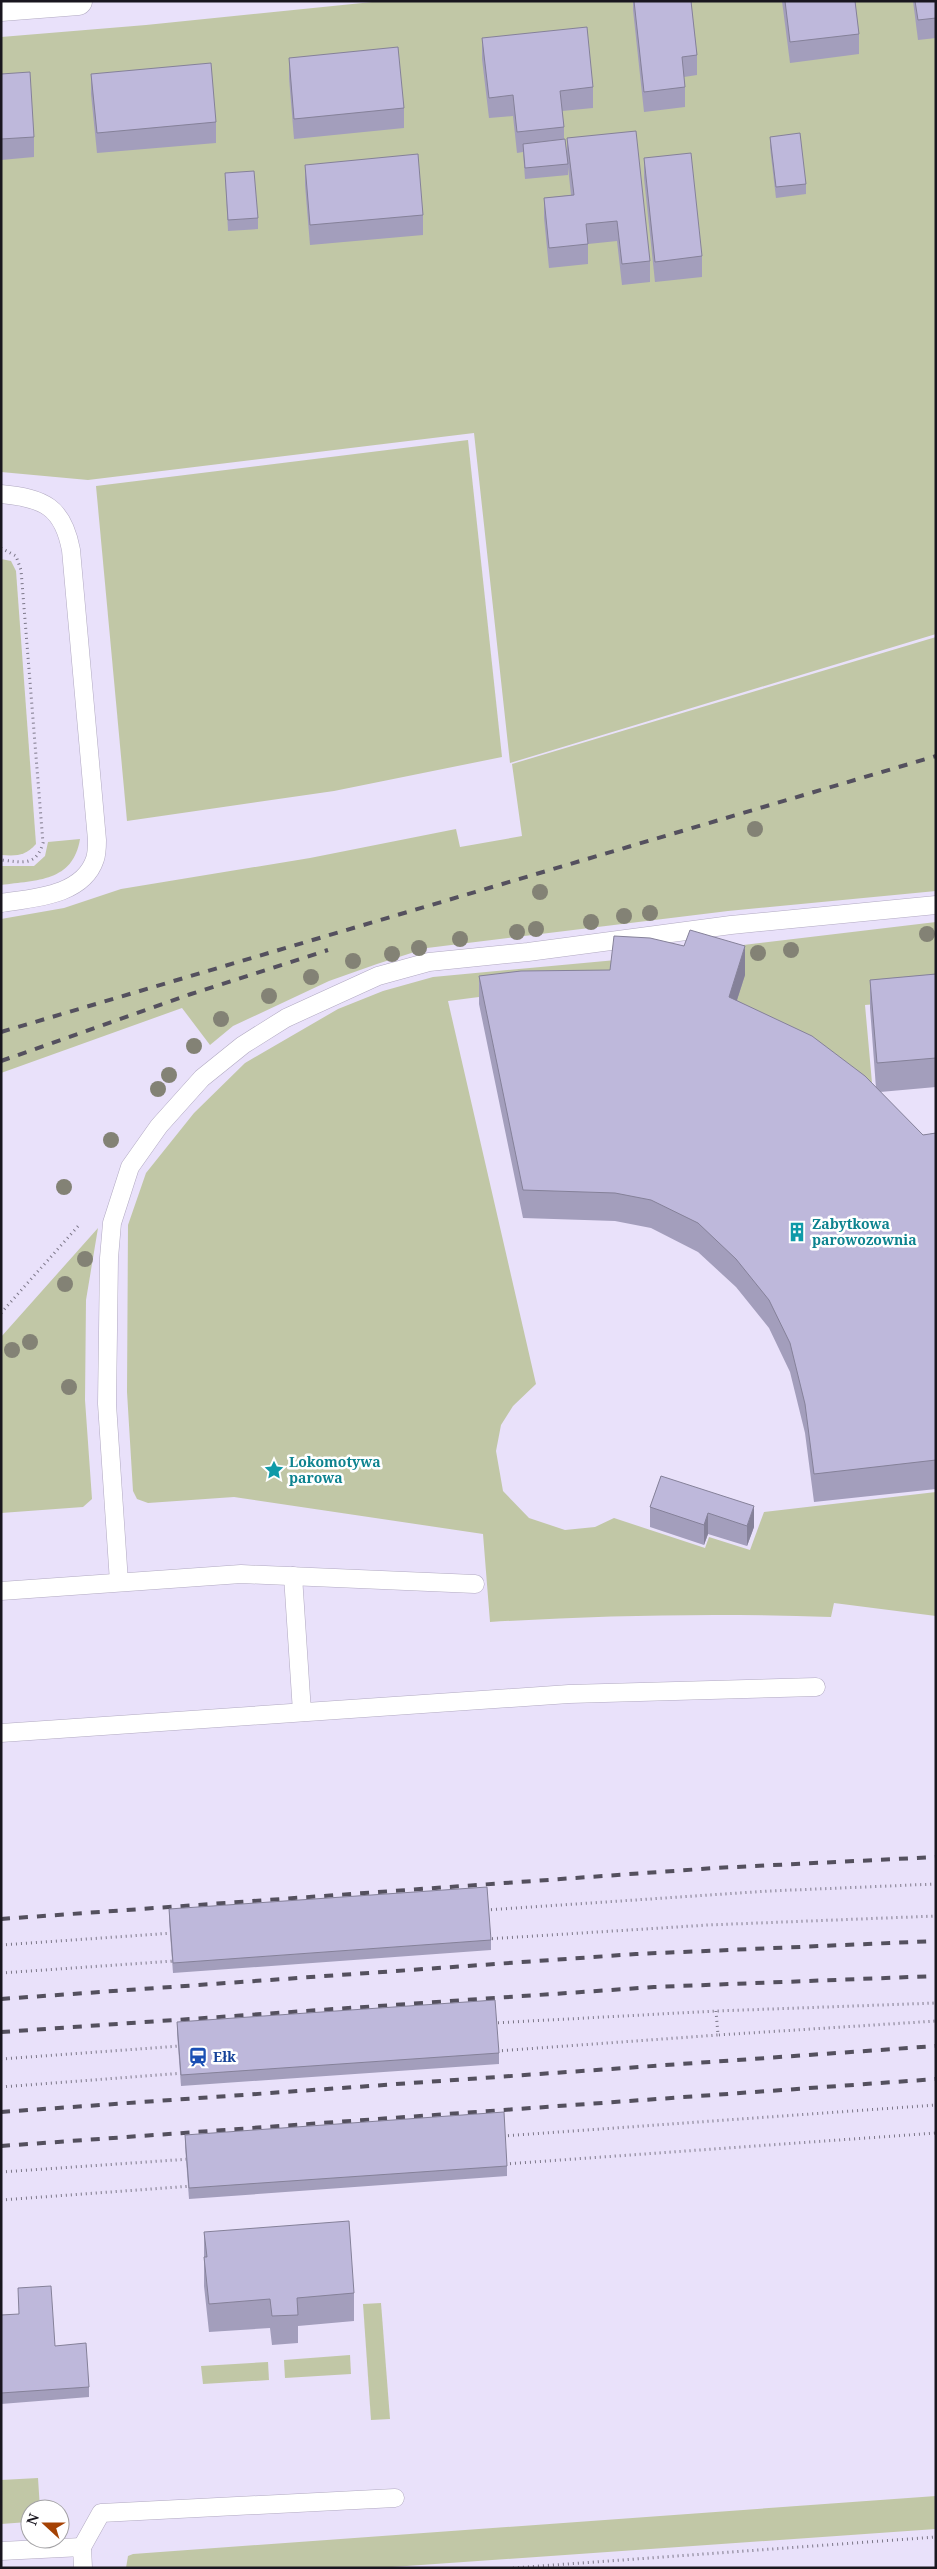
<svg xmlns="http://www.w3.org/2000/svg" width="937" height="2569" font-family="'Noto Serif',serif">
<style>
.green{fill:#c1c7a6}
.lines{fill:none;stroke-linecap:round;stroke-linejoin:round}
.service-casing{stroke:#b1a9c1;stroke-width:19}
.minor-casing{stroke:#b1a9c1;stroke-width:29}
.path{stroke:#7c7788;stroke-width:3;stroke-dasharray:1 4;stroke-linecap:butt}
.service{stroke:#fff;stroke-width:18}
.minor{stroke:#fff;stroke-width:28}
.rail{stroke:#54505e;stroke-width:4;stroke-dasharray:9 9;stroke-linecap:butt}
.tree{fill:#838275}
.wall{fill:#a39ebc}
.shaded-wall{fill:#858199}
.building{fill:#beb8db;stroke:#858199}
.labels{text-anchor:middle;stroke-width:5;stroke-linejoin:round;paint-order:stroke}
.culture-label{font-size:14px;font-weight:bold;fill:#0d838f;stroke:#fff;text-anchor:start}
.transit-label{font-size:14px;font-weight:bold;fill:#164399;stroke:#fff;text-anchor:start}
</style>
<rect width="100%" height="100%" fill="#e9e1fa"/>
<g class="green">
<polygon points="382,1 936,1 936,634 510,763 474,433 88,480 1,472 1,37 146,25"/>
<polygon points="468,440 502,757 334,791 127,821 96,486"/>
<path d="M 1,559 L 11,561 L 16,571 L 36,844 C 25,856 17,856 1,855 Z"/>
<polygon points="936,637 936,891 728,911 427,948 377,964 329,981 233,1026 210,1045 182,1008 1,1073 1,919 64,908 121,889 310,858 456,829 460,847 522,836 512,764"/>
<path d="M 80,839 C 73,882 37,880 1,885 L 1,866 L 34,866 L 45,856 L 48,842 Z"/>
<path d="M 936,922 L 936,999 L 865,1005 L 873,1094 L 595,982 L 448,1001 L 536,1384 L 513,1406 L 501,1425 L 496,1451 L 503,1491 L 529,1518 L 565,1530 L 595,1527 L 614,1518 L 705,1548 L 709,1537 L 750,1550 L 764,1512 L 936,1492 L 936,1616 L 834,1603 L 831,1617 C 717,1613 604,1615 490,1622 L 483,1534 L 234,1497 L 148,1503 L 137,1499 L 133,1491 L 127,1392 L 128,1225 L 146,1173 L 194,1113 L 245,1063 L 338,1009 L 383,991 L 433,977 L 627,959 Z"/>
<polygon points="98,1228 86,1300 85,1400 92,1499 83,1507 1,1513 1,1337"/>
<polygon points="381,2303 390,2419 371,2420 363,2304"/>
<polygon points="350,2355 351,2374 285,2378 284,2360"/>
<polygon points="268,2362 269,2380 203,2384 201,2366"/>
<polygon points="38,2478 40,2509 30,2509 28,2522 1,2524 1,2480"/>
<polygon points="936,2496 936,2529 378,2568 126,2568 128,2556 133,2554"/>
</g>
<g class="lines">
<defs>
<g id="service">
<path d="M 1,494 C 44,498 63,507 71,550 L 97,840 C 97,846 97,853 95,859 C 83,896 33,898 1,903"/>
<polyline points="293,1576 302,1712"/>
<polyline points="119,1582 107,1404 109,1258 112,1223 130,1167 159,1126 202,1078 243,1045 286,1018 378,976 429,962 528,952 731,925 936,905"/>
<polyline points="1,1591 241,1574 475,1584"/>
<polyline points="1,1733 569,1694 816,1687"/>
<polyline points="82,2547 101,2513 395,2498"/>
<polyline points="1,2551 82,2547 83,2568"/>
</g>
<polyline id="minor" points="1,7 78,1"/>
</defs>
<use href="#service" class="service-casing"/>
<use href="#minor" class="minor-casing"/>
<g class="path">
<path d="M 1,548 L 16,556 L 21,570 L 43,843 C 36,867 22,862 1,860"/>
<polyline points="1,1313 80,1224"/>
<polyline points="486,1910 769,1891 936,1884"/>
<polyline points="487,1939 708,1925 936,1916"/>
<polyline points="1,1945 173,1933"/>
<polyline points="1,1973 174,1961"/>
<polyline points="716,2011 718,2035 936,2021"/>
<polyline points="493,2023 716,2011 936,2003"/>
<polyline points="497,2051 718,2035"/>
<polyline points="1,2059 180,2046"/>
<polyline points="1,2087 184,2073"/>
<polyline points="503,2136 936,2105"/>
<polyline points="505,2164 936,2133"/>
<polyline points="1,2172 190,2159"/>
<polyline points="1,2200 192,2186"/>
<polyline points="513,2568 936,2537"/>
</g>
<use href="#service" class="service"/>
<use href="#minor" class="minor"/>
<g class="rail">
<polyline points="1,1032 936,756"/>
<polyline points="1,1061 191,994 328,950"/>
<polyline points="1,1919 715,1868 936,1857"/>
<polyline points="1,1999 636,1954 936,1941"/>
<polyline points="1,2032 654,1987 936,1976"/>
<polyline points="1,2112 936,2046"/>
<polyline points="1,2146 936,2079"/>
</g>
</g>
<g class="tree">
<circle cx="755" cy="829" r="8"/>
<circle cx="540" cy="892" r="8"/>
<circle cx="650" cy="913" r="8"/>
<circle cx="624" cy="916" r="8"/>
<circle cx="591" cy="922" r="8"/>
<circle cx="536" cy="929" r="8"/>
<circle cx="517" cy="932" r="8"/>
<circle cx="927" cy="934" r="8"/>
<circle cx="460" cy="939" r="8"/>
<circle cx="419" cy="948" r="8"/>
<circle cx="791" cy="950" r="8"/>
<circle cx="758" cy="953" r="8"/>
<circle cx="392" cy="954" r="8"/>
<circle cx="353" cy="961" r="8"/>
<circle cx="311" cy="977" r="8"/>
<circle cx="269" cy="996" r="8"/>
<circle cx="221" cy="1019" r="8"/>
<circle cx="194" cy="1046" r="8"/>
<circle cx="169" cy="1075" r="8"/>
<circle cx="158" cy="1089" r="8"/>
<circle cx="111" cy="1140" r="8"/>
<circle cx="64" cy="1187" r="8"/>
<circle cx="85" cy="1259" r="8"/>
<circle cx="65" cy="1284" r="8"/>
<circle cx="30" cy="1342" r="8"/>
<circle cx="12" cy="1350" r="8"/>
<circle cx="69" cy="1387" r="8"/>
</g>
<g class="wall">
<polygon points="633,1 691,1 697,55 697,75 684,77 685,87 685,107 644,112 633,10"/>
<polygon points="782,1 855,1 859,34 859,54 790,63"/>
<polygon points="913,1 936,1 936,38 918,40"/>
<polygon points="482,38 593,87 593,108 562,111 564,127 564,139 568,164 568,175 525,179 523,152 517,153 513,116 489,118 482,59"/>
<polygon points="289,58 404,108 404,128 294,139 289,78"/>
<polygon points="1,74 34,137 34,157 1,160"/>
<polygon points="91,74 216,122 216,143 97,153 91,94"/>
<polygon points="770,137 806,184 806,194 776,198 770,147"/>
<polygon points="567,138 650,261 650,282 622,285 617,241 588,244 588,264 549,268 544,218 544,198 571,195 567,158"/>
<polygon points="644,158 702,256 702,277 655,282 644,178"/>
<polygon points="305,165 423,215 423,235 310,245 305,185"/>
<polygon points="225,173 258,218 258,229 228,231"/>
<polygon points="936,974 936,1087 880,1092 923,1135 936,1133 936,1489 814,1502 805,1433 790,1372 769,1328 736,1287 698,1252 651,1228 615,1221 523,1218 479,1004 479,976 745,975 737,1000 876,1088 870,1008 870,980"/>
<polygon points="661,1476 754,1527 747,1546 708,1534 704,1545 650,1527 650,1507"/>
<polygon points="169,1909 491,1940 491,1950 173,1973 169,1920"/>
<polygon points="177,2022 499,2053 499,2064 181,2086 177,2033"/>
<polygon points="185,2135 507,2166 507,2176 189,2199 185,2146"/>
<polygon points="204,2232 354,2293 354,2321 298,2326 298,2343 272,2345 270,2328 209,2332 204,2286"/>
<polygon points="1,2315 55,2346 89,2387 89,2397 1,2404"/>
</g>
<g class="shaded-wall">
<polygon points="745,946 745,975 729,1025 729,997"/>
<polygon points="754,1506 754,1527 747,1546 747,1526"/>
<polygon points="708,1513 708,1534 704,1545 704,1525"/>
</g>
<g class="building">
<polygon points="634,1 691,1 697,55 682,57 685,87 644,92"/>
<polygon points="785,1 855,1 859,34 790,42"/>
<polygon points="915,1 936,1 936,18 918,20"/>
<polygon points="587,27 593,87 560,91 564,127 517,132 513,95 489,98 482,38"/>
<polygon points="398,47 404,108 294,119 289,58"/>
<polygon points="211,63 216,122 97,133 91,74"/>
<polygon points="30,72 34,137 1,139 1,74"/>
<polygon points="636,131 650,261 622,264 617,221 586,224 588,244 549,248 544,198 574,195 567,138"/>
<polygon points="800,133 806,184 776,187 770,137"/>
<polygon points="565,139 568,164 525,168 523,144"/>
<polygon points="691,153 702,256 655,262 644,158"/>
<polygon points="418,154 423,215 310,225 305,165"/>
<polygon points="254,171 258,218 228,220 225,173"/>
<polygon points="690,930 745,946 729,997 812,1036 865,1076 923,1135 936,1133 936,1460 814,1474 805,1404 790,1343 769,1300 736,1259 698,1223 651,1200 615,1193 523,1190 479,976 521,971 610,970 614,936 650,938 684,946"/>
<polygon points="936,974 936,1058 877,1063 870,980"/>
<polygon points="661,1476 754,1506 747,1526 708,1513 704,1525 650,1507"/>
<polygon points="487,1887 491,1940 173,1963 169,1909"/>
<polygon points="495,2000 499,2053 181,2075 177,2022"/>
<polygon points="504,2112 507,2166 189,2188 185,2135"/>
<polygon points="349,2221 354,2293 297,2298 298,2315 272,2316 270,2299 209,2304 204,2257 207,2257 204,2232"/>
<polygon points="51,2286 55,2346 86,2343 89,2387 1,2393 1,2315 19,2314 18,2288"/>
</g>
<defs>
<symbol id="building-bare" viewBox="-9 -9 18 18"><path d="M-4-6H4V6H1V3H-1V6H-4ZM-2.5-4.3h1.7v1.8h-1.7ZM.8-4.3h1.7v1.8H.8ZM-2.5-1h1.7V.8h-1.7ZM.8-1h1.7V.8H.8Z" fill="#0f9aa8" stroke="#fff" stroke-width="2.5" paint-order="stroke"/></symbol>
<symbol id="sight-bare" viewBox="-9 -9 18 18"><path d="M0-6L1.8-2.2L6-1.7L2.9 1.2L3.7 5.4L0 3.3L-3.7 5.4L-2.9 1.2L-6-1.7L-1.8-2.2Z" fill="#0f9aa8" stroke="#fff" stroke-width="2.5" paint-order="stroke"/></symbol>
<symbol id="station-bare" viewBox="-9 -9 18 18"><path d="M-3-6H3Q5-6 5-4V2Q5 4 3 4L4.5 6H3L1.5 4h-3L-3 6H-4.5L-3 4Q-5 4-5 2V-4Q-5-6-3-6ZM-3.5-4v3h7v-3ZM-3.5 1v1.5H-2V1ZM2 1v1.5H3.5V1Z" fill="#1a4fb4" stroke="#fff" stroke-width="2.5" paint-order="stroke"/></symbol>
</defs>
<g fill-rule="evenodd">
<use href="#building-bare" x="783" y="1218" width="28" height="28"/>
<use href="#sight-bare" x="260" y="1456" width="28" height="28"/>
<use href="#station-bare" x="184" y="2043" width="28" height="28"/>
</g>
<g class="labels">
<g class="culture-label">
<text x="812" y="1229">Zabytkowa<tspan x="812" dy="16">parowozownia</tspan></text>
<text x="289" y="1467">Lokomotywa<tspan x="289" dy="16">parowa</tspan></text>
</g>
<g class="transit-label">
<text x="213" y="2062">Ełk</text>
</g>
</g>
<rect width="937" height="2569" fill="none" stroke="#19161f" stroke-width="5"/>
<g transform="translate(45 2524) rotate(291)"><circle r="24" fill="#ffffff" stroke="#a3a2a5"/>
<path d="M0-4L9 19L0 12L-9 19Z" fill="#a54204"/>
<text y="-8" font-size="14" font-weight="bold" text-anchor="middle" fill="#19161f">N</text>
</g>
</svg>
